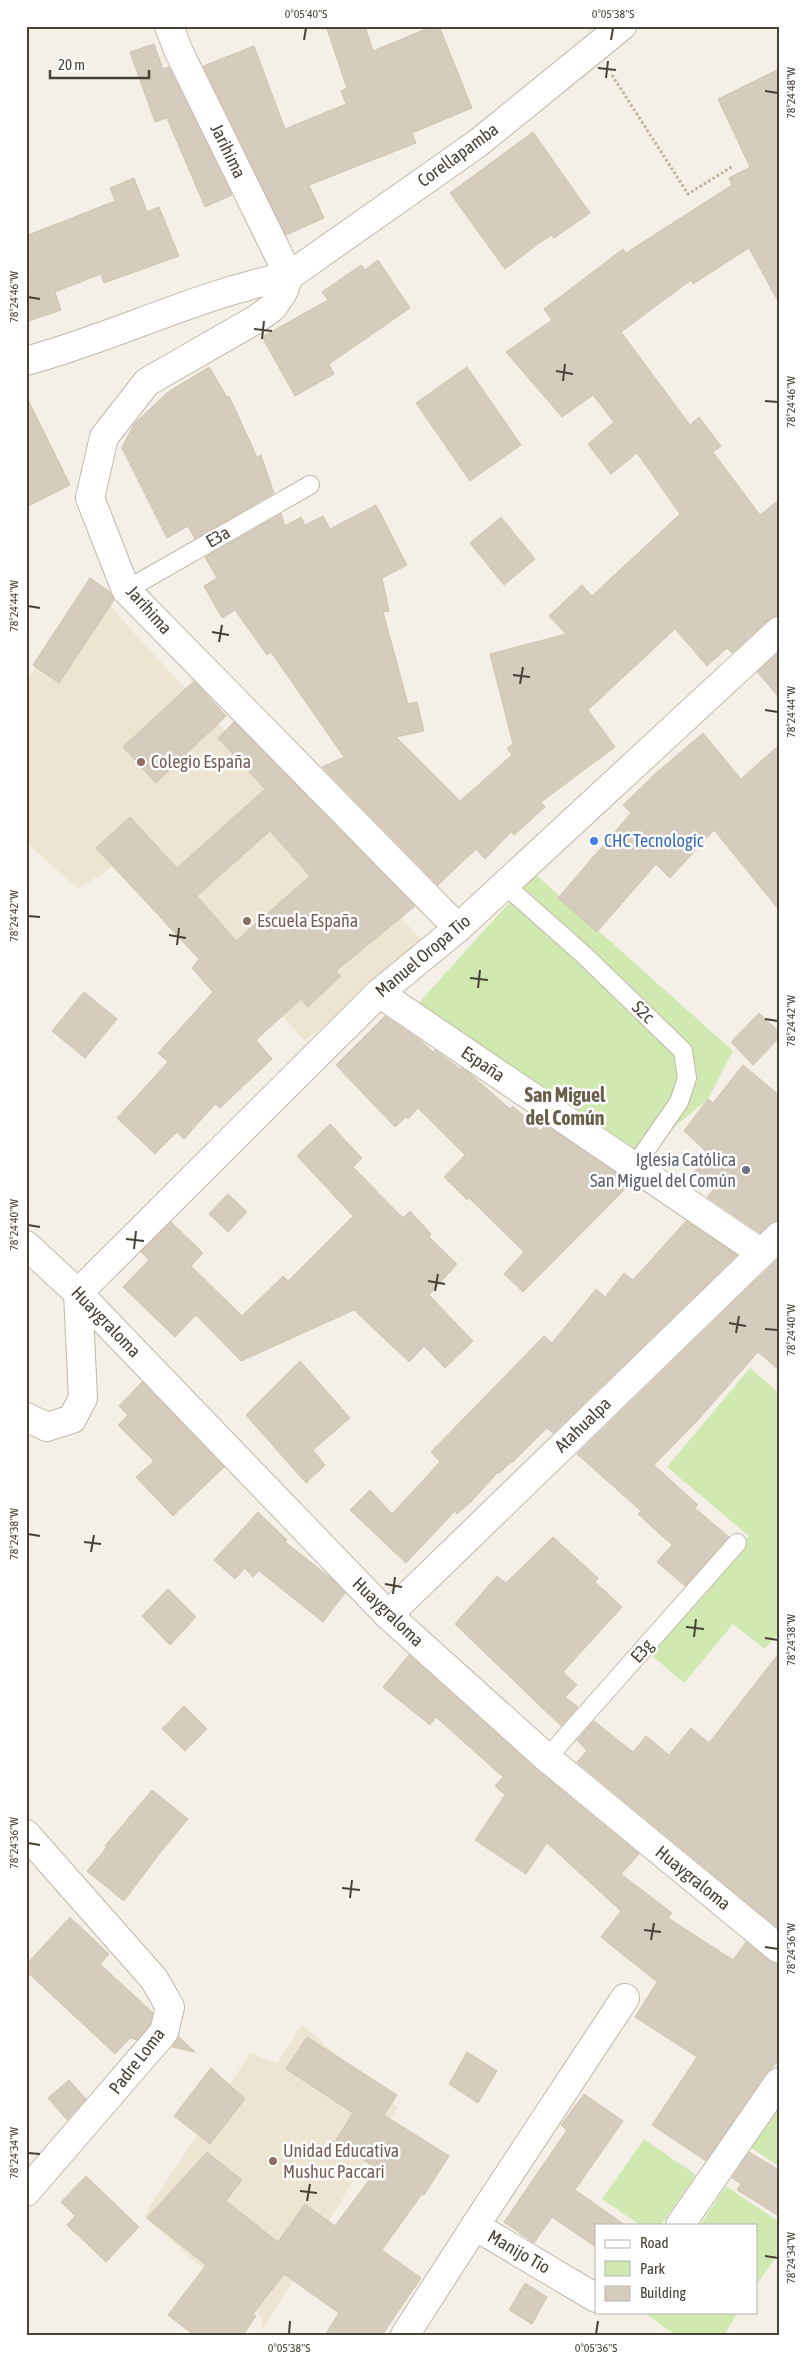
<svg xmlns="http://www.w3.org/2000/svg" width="805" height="2361" font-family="'Asap Condensed',sans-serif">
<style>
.education{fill:#ede5d1}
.green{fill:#cfe9b0}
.building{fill:#d6ccbd;stroke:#d1c4b0;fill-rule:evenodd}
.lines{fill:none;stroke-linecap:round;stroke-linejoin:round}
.lane-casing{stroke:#c0b8aa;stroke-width:20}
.street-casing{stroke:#c0b8aa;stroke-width:30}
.path{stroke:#c2b49b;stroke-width:3;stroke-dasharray:2.5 2.5;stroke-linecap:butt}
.lane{stroke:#fff;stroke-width:18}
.street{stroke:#fff;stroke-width:28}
.ticks{fill:none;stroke:#474136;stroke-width:2}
.education-dot{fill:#8d6e63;stroke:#fff;stroke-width:2}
.shop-dot{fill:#3f7fe0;stroke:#fff;stroke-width:2}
.worship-dot{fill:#6b7280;stroke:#fff;stroke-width:2}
.labels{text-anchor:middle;stroke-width:5;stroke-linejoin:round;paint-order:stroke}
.street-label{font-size:18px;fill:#474136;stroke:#fff}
.education-label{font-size:18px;fill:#785e54;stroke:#fff;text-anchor:start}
.shop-label{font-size:18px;fill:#366cbe;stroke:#fff;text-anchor:start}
.worship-label{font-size:18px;fill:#5b616d;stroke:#fff;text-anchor:end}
.quarter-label{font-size:20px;font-weight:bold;fill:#6a5f4d;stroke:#fff}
.neatline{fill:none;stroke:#474136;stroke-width:2}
.ticks-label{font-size:12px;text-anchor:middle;fill:#474136}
</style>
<rect width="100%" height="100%" fill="#f4f0e8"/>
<g class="education">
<polygon points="92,583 132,631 424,942 305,1041 134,853 78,889 26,842 26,682"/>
<polygon points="302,2025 398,2107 263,2330 261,2316 205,2271 144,2216 250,2053 277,2063"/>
</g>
<g class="green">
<polygon points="535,874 733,1051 708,1099 638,1157 416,1006"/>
<polygon points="750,1368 779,1393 779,1632 765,1649 733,1624 684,1683 651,1655 749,1536 667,1467"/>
<polygon points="779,2105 779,2166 748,2146"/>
<polygon points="644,2139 696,2175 661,2225 640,2225 602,2199"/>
<polygon points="726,2186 779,2222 779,2252 756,2286 756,2225 700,2225"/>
<polygon points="643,2312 738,2312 724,2335 676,2335"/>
</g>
<g class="building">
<polygon points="326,26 365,26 373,51 433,26 439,26 472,108 412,133 416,143 309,185 324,218 286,235 203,66 254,46 285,129 346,104 341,91 347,88"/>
<polygon points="154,44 163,69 169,67 232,195 205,207 167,118 155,122 130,52"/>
<polygon points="779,69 779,303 749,248 693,284 691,280 621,332 690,425 699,417 721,446 713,452 760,515 779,500 779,616 768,620 732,653 727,648 707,666 675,629 588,710 615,747 541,802 545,807 514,835 511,832 485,859 476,849 438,885 322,767 344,757 271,652 267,655 235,610 222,618 204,586 217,578 205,557 281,514 285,526 301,517 305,525 323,516 330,529 376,505 407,565 382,578 389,611 383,612 408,704 417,702 424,731 396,737 460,801 512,755 507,748 513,744 490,654 566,634 549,616 582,585 592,596 680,514 637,453 611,474 588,444 614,422 593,395 562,417 506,352 552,320 544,309 623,249 626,253 732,185 729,178 750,167 718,99"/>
<polygon points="533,132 590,213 554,238 552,235 538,244 505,269 450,193"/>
<polygon points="134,178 147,212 159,207 179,256 104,283 101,274 55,292 61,310 26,322 26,236 115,201 110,188"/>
<polygon points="378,260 410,308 329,364 334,374 295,396 262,337 328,300 322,292 361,265 365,270"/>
<polygon points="209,367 227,397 229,396 257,457 261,455 274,493 195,539 188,526 167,538 122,448 134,424 168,392"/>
<polygon points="467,367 521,445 470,481 416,403"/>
<polygon points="26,396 70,485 26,507"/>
<polygon points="501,517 535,559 504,585 470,543"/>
<polygon points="90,578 110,592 114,600 59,683 33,665"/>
<polygon points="779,653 779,697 757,672"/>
<polygon points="194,681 226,716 156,783 123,747"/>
<path d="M 234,722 L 415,906 L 336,971 L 341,976 L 308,1007 L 301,999 L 256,1040 L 272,1059 L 220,1108 L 215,1104 L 184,1139 L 177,1132 L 155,1154 L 117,1118 L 168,1062 L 158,1053 L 213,992 L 192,968 L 199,959 L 96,848 L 130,817 L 177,868 L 265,789 L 218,738 ZM 270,831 L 310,876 L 236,941 L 197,896 Z"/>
<polygon points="703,733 741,779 779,745 779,910 714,830 670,878 656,864 597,932 558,898 631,813 623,805 656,773"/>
<polygon points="84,992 117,1019 85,1058 52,1031"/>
<polygon points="759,1013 779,1032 779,1038 753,1065 731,1042"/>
<polygon points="385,1016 421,1041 433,1052 435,1050 460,1069 461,1068 468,1072 510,1109 513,1106 540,1131 545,1125 619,1175 629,1185 523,1292 504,1274 524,1252 469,1198 467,1200 444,1177 465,1155 418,1108 408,1119 406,1117 395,1127 336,1065"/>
<polygon points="743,1065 779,1095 779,1221 769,1224 760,1233 707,1197 713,1190 692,1174 709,1154 684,1131 708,1099 713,1103"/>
<polygon points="330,1124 362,1158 353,1167 403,1218 410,1211 431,1234 429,1237 457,1264 429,1295 473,1341 445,1368 424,1346 409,1362 354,1310 241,1361 196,1315 175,1337 123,1287 149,1260 141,1252 171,1222 203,1253 191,1266 242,1316 283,1276 288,1281 353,1216 297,1156"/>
<polygon points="228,1194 247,1212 228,1232 209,1214"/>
<polygon points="686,1221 737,1255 553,1433 547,1428 512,1463 511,1462 500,1473 498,1472 471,1502 457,1514 455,1511 406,1563 350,1510 370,1490 392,1514 440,1462 431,1452 544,1336 552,1343 596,1289 605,1297 624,1273 633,1280"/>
<polygon points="779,1258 779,1370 758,1352 698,1420 654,1465 698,1505 695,1508 729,1537 685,1586 657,1562 672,1545 638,1514 641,1511 577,1454"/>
<polygon points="300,1361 350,1418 313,1450 325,1465 306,1483 246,1415"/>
<polygon points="142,1382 224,1467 173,1516 136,1477 154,1461 118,1425 128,1415 119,1406"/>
<polygon points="258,1512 287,1540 285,1542 331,1578 345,1593 323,1622 259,1571 253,1577 245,1568 235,1579 214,1560"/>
<polygon points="553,1537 598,1578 595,1582 622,1607 563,1672 577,1685 565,1697 578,1707 561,1726 455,1624 497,1576 506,1583"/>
<polygon points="168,1589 196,1617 170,1645 142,1616"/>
<polygon points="779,1653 779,1929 577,1762 587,1751 577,1740 594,1721 633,1752 646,1736 669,1755 691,1728 709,1743"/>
<polygon points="409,1655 537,1770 639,1854 621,1874 672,1913 668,1918 733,1960 746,1942 769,1961 779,1964 779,2061 766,2073 706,2161 652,2125 697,2057 635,2017 657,1982 601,1937 621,1911 547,1843 526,1874 475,1840 505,1795 495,1786 503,1777 436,1717 430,1725 383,1687"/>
<polygon points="184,1706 207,1729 185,1751 162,1729"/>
<polygon points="152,1790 188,1819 159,1854 124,1901 87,1871 107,1847 105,1846"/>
<polygon points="70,1917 109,1954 100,1964 153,2013 150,2025 137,2040 130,2038 115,2054 26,1971 26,1965"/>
<polygon points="179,2037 195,2052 172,2047"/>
<polygon points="307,2037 397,2095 384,2115 449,2156 424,2195 422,2194 382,2250 421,2278 382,2335 325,2335 339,2313 284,2274 253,2314 256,2316 243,2335 194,2335 168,2315 206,2265 147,2218 207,2152 242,2180 226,2201 278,2242 305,2204 335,2226 377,2169 335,2142 353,2113 286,2069"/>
<polygon points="467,2052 497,2071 478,2103 449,2084"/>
<polygon points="211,2068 245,2099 210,2144 174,2116"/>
<polygon points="69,2080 86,2099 67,2120 48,2098"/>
<polygon points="584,2094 623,2121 575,2190 625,2225 596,2225 596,2247 552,2217 534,2243 504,2222 567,2130 561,2125"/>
<polygon points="749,2152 779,2170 779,2216 737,2190 741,2184 732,2178"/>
<polygon points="86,2176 139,2227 106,2262 67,2225 75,2216 61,2202"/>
<polygon points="525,2283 547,2297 532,2324 509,2310"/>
</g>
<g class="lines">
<defs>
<g id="lane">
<polyline points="126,590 310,485"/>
<polyline points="504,884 584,955 683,1051 687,1078 679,1102 634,1167"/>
<polyline points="547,1758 737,1543"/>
</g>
<g id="street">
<path d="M 26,361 C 115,337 198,294 289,276 L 178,50 L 169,26"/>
<polyline points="458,928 126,590 90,498 104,437 147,382 255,320 273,307 283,292 289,276 478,143 622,26"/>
<polyline points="379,993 761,1253"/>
<polyline points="26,1245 78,1293 388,1615 547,1758 779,1949"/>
<polyline points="26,1417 47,1427 72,1419 83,1398 78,1293 379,993 458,928 779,631"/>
<polyline points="388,1615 779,1236"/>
<polyline points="26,1834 154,1979 170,2007 164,2032 26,2192"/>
<polyline points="680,2225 779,2082"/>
<polyline points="475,2226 625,1998"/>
<polyline points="405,2335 475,2226 596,2298"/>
</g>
</defs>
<use href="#lane" class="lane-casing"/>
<use href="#street" class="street-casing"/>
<polyline class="path" points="612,75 688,194 733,166"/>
<use href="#lane" class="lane"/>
<use href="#street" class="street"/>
</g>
<path class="ticks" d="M 304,40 L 306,28M 611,40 L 613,28M 598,68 L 616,70M 606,78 L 608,61M 765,91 L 778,93M 28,297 L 40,299M 254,329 L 272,331M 262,339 L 264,321M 556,371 L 573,374M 563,381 L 565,364M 765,401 L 778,402M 28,606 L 40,608M 212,632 L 229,635M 219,642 L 222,625M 513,675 L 530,677M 520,684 L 523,667M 765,710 L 778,712M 28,916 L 40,917M 169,935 L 186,938M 177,945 L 179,928M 470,978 L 488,980M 478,988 L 480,970M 765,1019 L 778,1021M 28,1225 L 40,1227M 126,1239 L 144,1241M 134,1249 L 136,1231M 428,1281 L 445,1284M 435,1291 L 438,1274M 729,1323 L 746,1326M 765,1329 L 778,1330M 736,1333 L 739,1316M 28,1534 L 40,1536M 84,1542 L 101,1544M 91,1552 L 94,1535M 385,1584 L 402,1587M 393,1594 L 395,1577M 686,1627 L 704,1629M 694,1637 L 696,1619M 765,1638 L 778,1640M 28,1843 L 40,1845M 342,1888 L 360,1890M 350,1898 L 352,1880M 644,1930 L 661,1932M 651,1940 L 654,1923M 765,1947 L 778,1949M 28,2153 L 40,2154M 300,2191 L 317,2193M 307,2201 L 310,2184M 765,2256 L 778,2258M 289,2334 L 290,2321M 596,2334 L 598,2321"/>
<g class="education-dot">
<circle cx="141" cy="762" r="5"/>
<circle cx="247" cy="921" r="5"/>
<circle cx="273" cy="2161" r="5"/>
</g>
<circle class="shop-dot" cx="594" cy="841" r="5"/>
<circle class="worship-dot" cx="746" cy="1170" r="5"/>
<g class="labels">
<g class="street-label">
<text transform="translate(228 151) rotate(64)" y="6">Jarihima</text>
<text transform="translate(458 155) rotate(-36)" y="6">Corellapamba</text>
<text transform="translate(218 537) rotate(-30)" y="6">E3a</text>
<text transform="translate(149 610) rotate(48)" y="6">Jarihima</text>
<text transform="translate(423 956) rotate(-40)" y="6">Manuel Oropa Tio</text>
<text transform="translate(643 1012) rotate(44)" y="6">S2c</text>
<text transform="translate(483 1064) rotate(34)" y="6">España</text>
<text transform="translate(106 1322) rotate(46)" y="6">Huaygraloma</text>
<text transform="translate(583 1425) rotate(-44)" y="6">Atahualpa</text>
<text transform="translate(388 1612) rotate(44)" y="6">Huaygraloma</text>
<text transform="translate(642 1651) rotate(-49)" y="6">E3g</text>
<text transform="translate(693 1878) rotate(39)" y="6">Huaygraloma</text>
<text transform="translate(137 2061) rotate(-52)" y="6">Padre Loma</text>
<text transform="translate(519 2252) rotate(30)" y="6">Manijo Tio</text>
</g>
<g class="education-label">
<text x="151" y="768">Colegio España</text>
<text x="257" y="927">Escuela España</text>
<text x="283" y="2157">Unidad Educativa<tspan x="283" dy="21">Mushuc Paccari</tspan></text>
</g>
<g class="shop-label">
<text x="604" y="847">CHC Tecnologic</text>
</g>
<g class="worship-label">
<text x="736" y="1166">Iglesia Católica<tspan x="736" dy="21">San Miguel del Común</tspan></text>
</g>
<g class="quarter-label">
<text x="565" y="1102">San Miguel<tspan x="565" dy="23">del Común</tspan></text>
</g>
</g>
<rect width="805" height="2361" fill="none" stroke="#ffffff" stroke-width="55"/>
<rect x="595" y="2224" width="162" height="90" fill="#ffffff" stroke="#b5b3af"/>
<rect x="605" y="2240" width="25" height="8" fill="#ffffff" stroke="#b5b3af"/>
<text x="640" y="2248" font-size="15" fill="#474136">Road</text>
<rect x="605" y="2261" width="25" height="15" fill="#cfe9b0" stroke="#b5b3af"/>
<text x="640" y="2274" font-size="15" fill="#474136">Park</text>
<rect x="605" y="2286" width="25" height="15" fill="#d6ccbd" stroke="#b5b3af"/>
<text x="640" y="2298" font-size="15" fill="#474136">Building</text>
<path d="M50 70v8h99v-8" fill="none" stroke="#474136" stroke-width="2.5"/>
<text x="58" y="70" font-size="15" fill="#474136" stroke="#ffffff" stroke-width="4" paint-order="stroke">20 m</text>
<rect x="28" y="28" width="750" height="2306" class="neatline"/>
<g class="ticks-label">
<text x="306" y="18">0°05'40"S</text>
<text x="613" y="18">0°05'38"S</text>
<text transform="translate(791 93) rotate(-90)" y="4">78°24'48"W</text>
<text transform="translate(14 297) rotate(-90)" y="4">78°24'46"W</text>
<text transform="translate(791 402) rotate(-90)" y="4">78°24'46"W</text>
<text transform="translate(14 606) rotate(-90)" y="4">78°24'44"W</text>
<text transform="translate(791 712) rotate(-90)" y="4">78°24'44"W</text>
<text transform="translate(14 916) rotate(-90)" y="4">78°24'42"W</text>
<text transform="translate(791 1021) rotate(-90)" y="4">78°24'42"W</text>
<text transform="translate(14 1225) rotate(-90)" y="4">78°24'40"W</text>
<text transform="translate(791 1330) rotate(-90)" y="4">78°24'40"W</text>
<text transform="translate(14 1534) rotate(-90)" y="4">78°24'38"W</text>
<text transform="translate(791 1640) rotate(-90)" y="4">78°24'38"W</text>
<text transform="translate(14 1843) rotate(-90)" y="4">78°24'36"W</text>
<text transform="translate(791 1949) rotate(-90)" y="4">78°24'36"W</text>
<text transform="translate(14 2153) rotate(-90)" y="4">78°24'34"W</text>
<text transform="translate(791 2258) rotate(-90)" y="4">78°24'34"W</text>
<text x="289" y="2352">0°05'38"S</text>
<text x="596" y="2352">0°05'36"S</text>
</g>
</svg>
